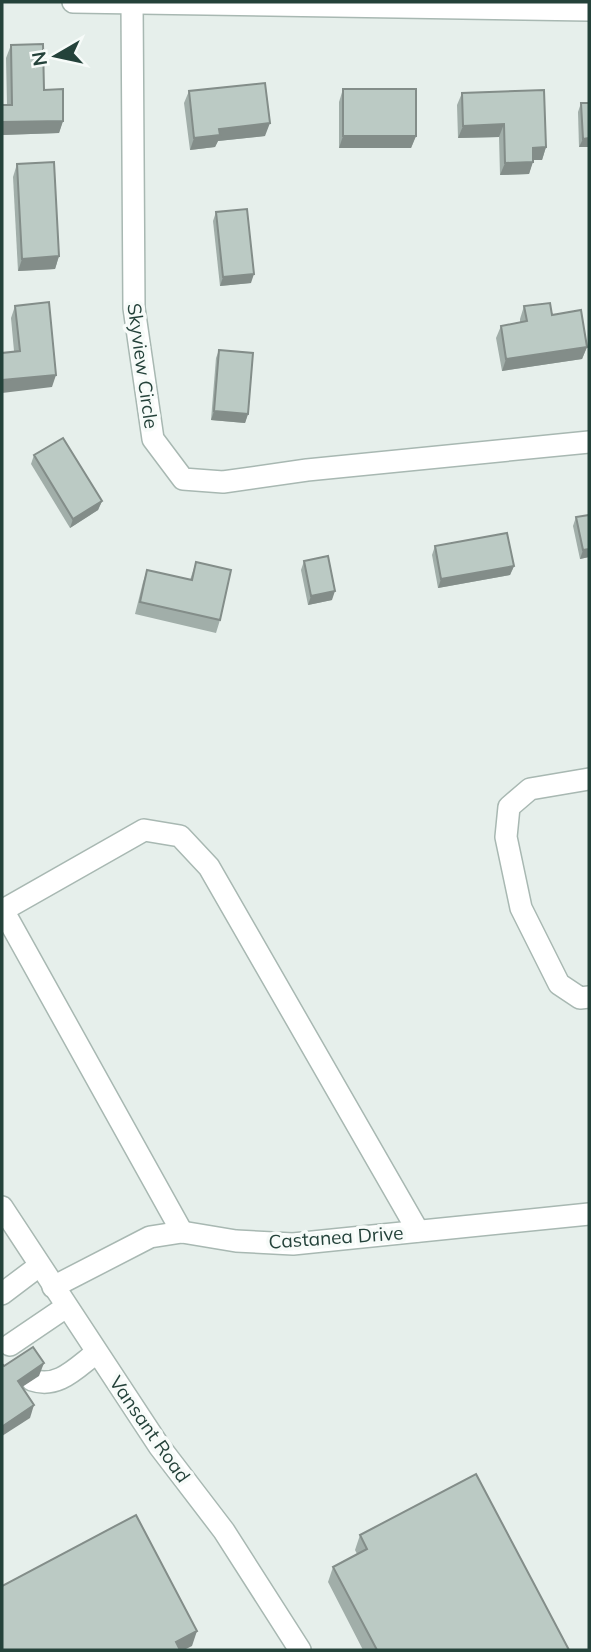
<svg xmlns="http://www.w3.org/2000/svg" width="591" height="1652" font-family="Mulish,sans-serif">
<style>
.lines{fill:none;stroke-linecap:round;stroke-linejoin:round}
.minor-casing{stroke:#a8b8b2;stroke-width:24}
.minor{stroke:#fff;stroke-width:21}
.wall{fill:#a1aea9}
.shaded-wall{fill:#838d89}
.building{fill:#bbcac4;stroke:#838d89;stroke-width:2}
.labels{text-anchor:middle;stroke-width:7;stroke-linejoin:round;paint-order:stroke}
.street-label{font-size:19px;fill:#24423a;stroke:#f7fbf9}
</style>
<rect width="100%" height="100%" fill="#e6efeb"/>
<g class="lines">
<defs>
<g id="minor">
<polyline points="73,2 589,10"/>
<polyline points="132,2 134,308 153,439 183,479 223,482 307,470 589,442"/>
<polyline points="589,779 530,789 509,807 506,837 521,908 559,984 580,998 589,997"/>
<polyline points="2,1207 159,1446 224,1531 300,1650"/>
<polyline points="182,1232 3,910 144,830 180,836 209,867 418,1231"/>
<polyline points="53,1287 150,1237 182,1232 236,1241 293,1244 589,1214"/>
<polyline points="2,1294 39,1266"/>
<polyline points="10,1345 66,1307"/>
<path d="M 32,1380 C 58,1389 76,1368 96,1353"/>
</g>
</defs>
<use href="#minor" class="minor-casing"/>
<use href="#minor" class="minor"/>
</g>
<g class="wall">
<polygon points="11,45 44,90 63,121 59,133 2,135 2,105 7,105 6,58"/>
<polygon points="343,89 416,136 411,148 339,148 339,102"/>
<polygon points="189,91 265,136 218,141 215,147 190,150 184,103"/>
<polygon points="462,93 546,147 542,160 533,160 529,174 500,175 499,137 458,138 457,105"/>
<polygon points="581,103 589,103 589,147 579,147 578,112"/>
<polygon points="17,164 59,256 55,269 18,271 13,177"/>
<polygon points="216,212 251,283 220,286 213,221"/>
<polygon points="15,306 52,387 14,351 11,318"/>
<polygon points="524,306 552,315 587,347 582,359 502,371 496,338 501,326 520,322 520,319"/>
<polygon points="219,350 248,414 245,423 211,420 216,358"/>
<polygon points="34,455 102,501 98,510 70,528 31,464"/>
<polygon points="576,517 589,557 580,559 573,526"/>
<polygon points="435,546 514,566 510,575 438,588 432,555"/>
<polygon points="304,561 332,600 308,605 301,570"/>
<polygon points="196,562 220,620 216,633 135,614 143,582 147,570 190,580"/>
<polygon points="360,1535 569,1650 363,1650 328,1582 333,1567 357,1554 355,1550"/>
</g>
<g class="shaded-wall">
<polygon points="63,121 59,133 2,135 2,122"/>
<polygon points="270,123 265,136 218,141 215,147 190,150 194,138 219,129"/>
<polygon points="504,124 499,137 458,138 463,126"/>
<polygon points="343,136 416,136 411,148 339,148"/>
<polygon points="589,138 589,147 579,147 583,139"/>
<polygon points="546,147 542,160 528,160 533,148"/>
<polygon points="533,162 529,174 500,175 505,163"/>
<polygon points="59,256 55,269 18,271 22,259"/>
<polygon points="254,274 251,283 220,286 223,277"/>
<polygon points="587,347 582,359 502,371 506,359"/>
<polygon points="56,375 52,387 2,393 2,380"/>
<polygon points="214,411 248,414 245,423 211,420"/>
<polygon points="102,501 98,510 70,528 73,519"/>
<polygon points="589,549 589,557 580,559 583,550"/>
<polygon points="514,566 510,575 438,588 441,579"/>
<polygon points="335,591 332,600 308,605 311,596"/>
<polygon points="44,1363 39,1376 13,1393 18,1381"/>
<polygon points="34,1405 30,1418 2,1436 3,1426"/>
<polygon points="197,1631 192,1646 184,1650 173,1650 176,1642"/>
</g>
<g class="building">
<polygon points="43,44 44,90 63,89 63,121 2,122 2,105 12,105 11,45"/>
<polygon points="265,83 270,123 219,129 220,135 194,138 189,91"/>
<rect x="343" y="89" width="73" height="47"/>
<polygon points="544,90 546,147 533,148 533,162 505,163 504,124 463,126 462,93"/>
<polygon points="581,103 589,103 589,138 583,139"/>
<polygon points="54,162 59,256 22,259 17,164"/>
<polygon points="247,209 254,274 223,277 216,212"/>
<polygon points="49,302 56,375 2,380 2,353 20,351 15,306"/>
<polygon points="550,303 552,315 581,310 587,347 506,359 501,326 527,321 524,306"/>
<polygon points="219,350 253,353 248,414 214,411"/>
<polygon points="63,438 102,501 73,519 34,455"/>
<polygon points="589,515 589,549 583,550 576,517"/>
<polygon points="507,533 514,566 441,579 435,546"/>
<polygon points="328,556 335,591 311,596 304,561"/>
<polygon points="196,562 231,570 220,620 140,602 147,570 192,580"/>
<polygon points="33,1347 44,1363 18,1381 34,1405 3,1426 2,1425 2,1364 4,1366"/>
<polygon points="476,1474 569,1650 377,1650 333,1567 367,1549 360,1535"/>
<polygon points="136,1515 197,1631 176,1642 180,1650 2,1650 2,1586"/>
</g>
<g class="labels">
<g class="street-label">
<text transform="translate(143 366) rotate(82)" y="7">Skyview Circle</text>
<text transform="translate(336 1237) rotate(-4)" y="7">Castanea Drive</text>
<text transform="translate(150 1429) rotate(55)" y="7">Vansant Road</text>
</g>
</g>
<rect width="591" height="1652" fill="none" stroke="#24423a" stroke-width="7"/>
<g transform="translate(56 56) rotate(261)" stroke="#f7fbf9" stroke-width="5" paint-order="stroke">
<path d="M0-5L12 26L0 18L-12 26Z" fill="#24423a"/>
<text y="-10" font-size="19" font-weight="bold" text-anchor="middle" fill="#24423a">N</text>
</g>
</svg>
